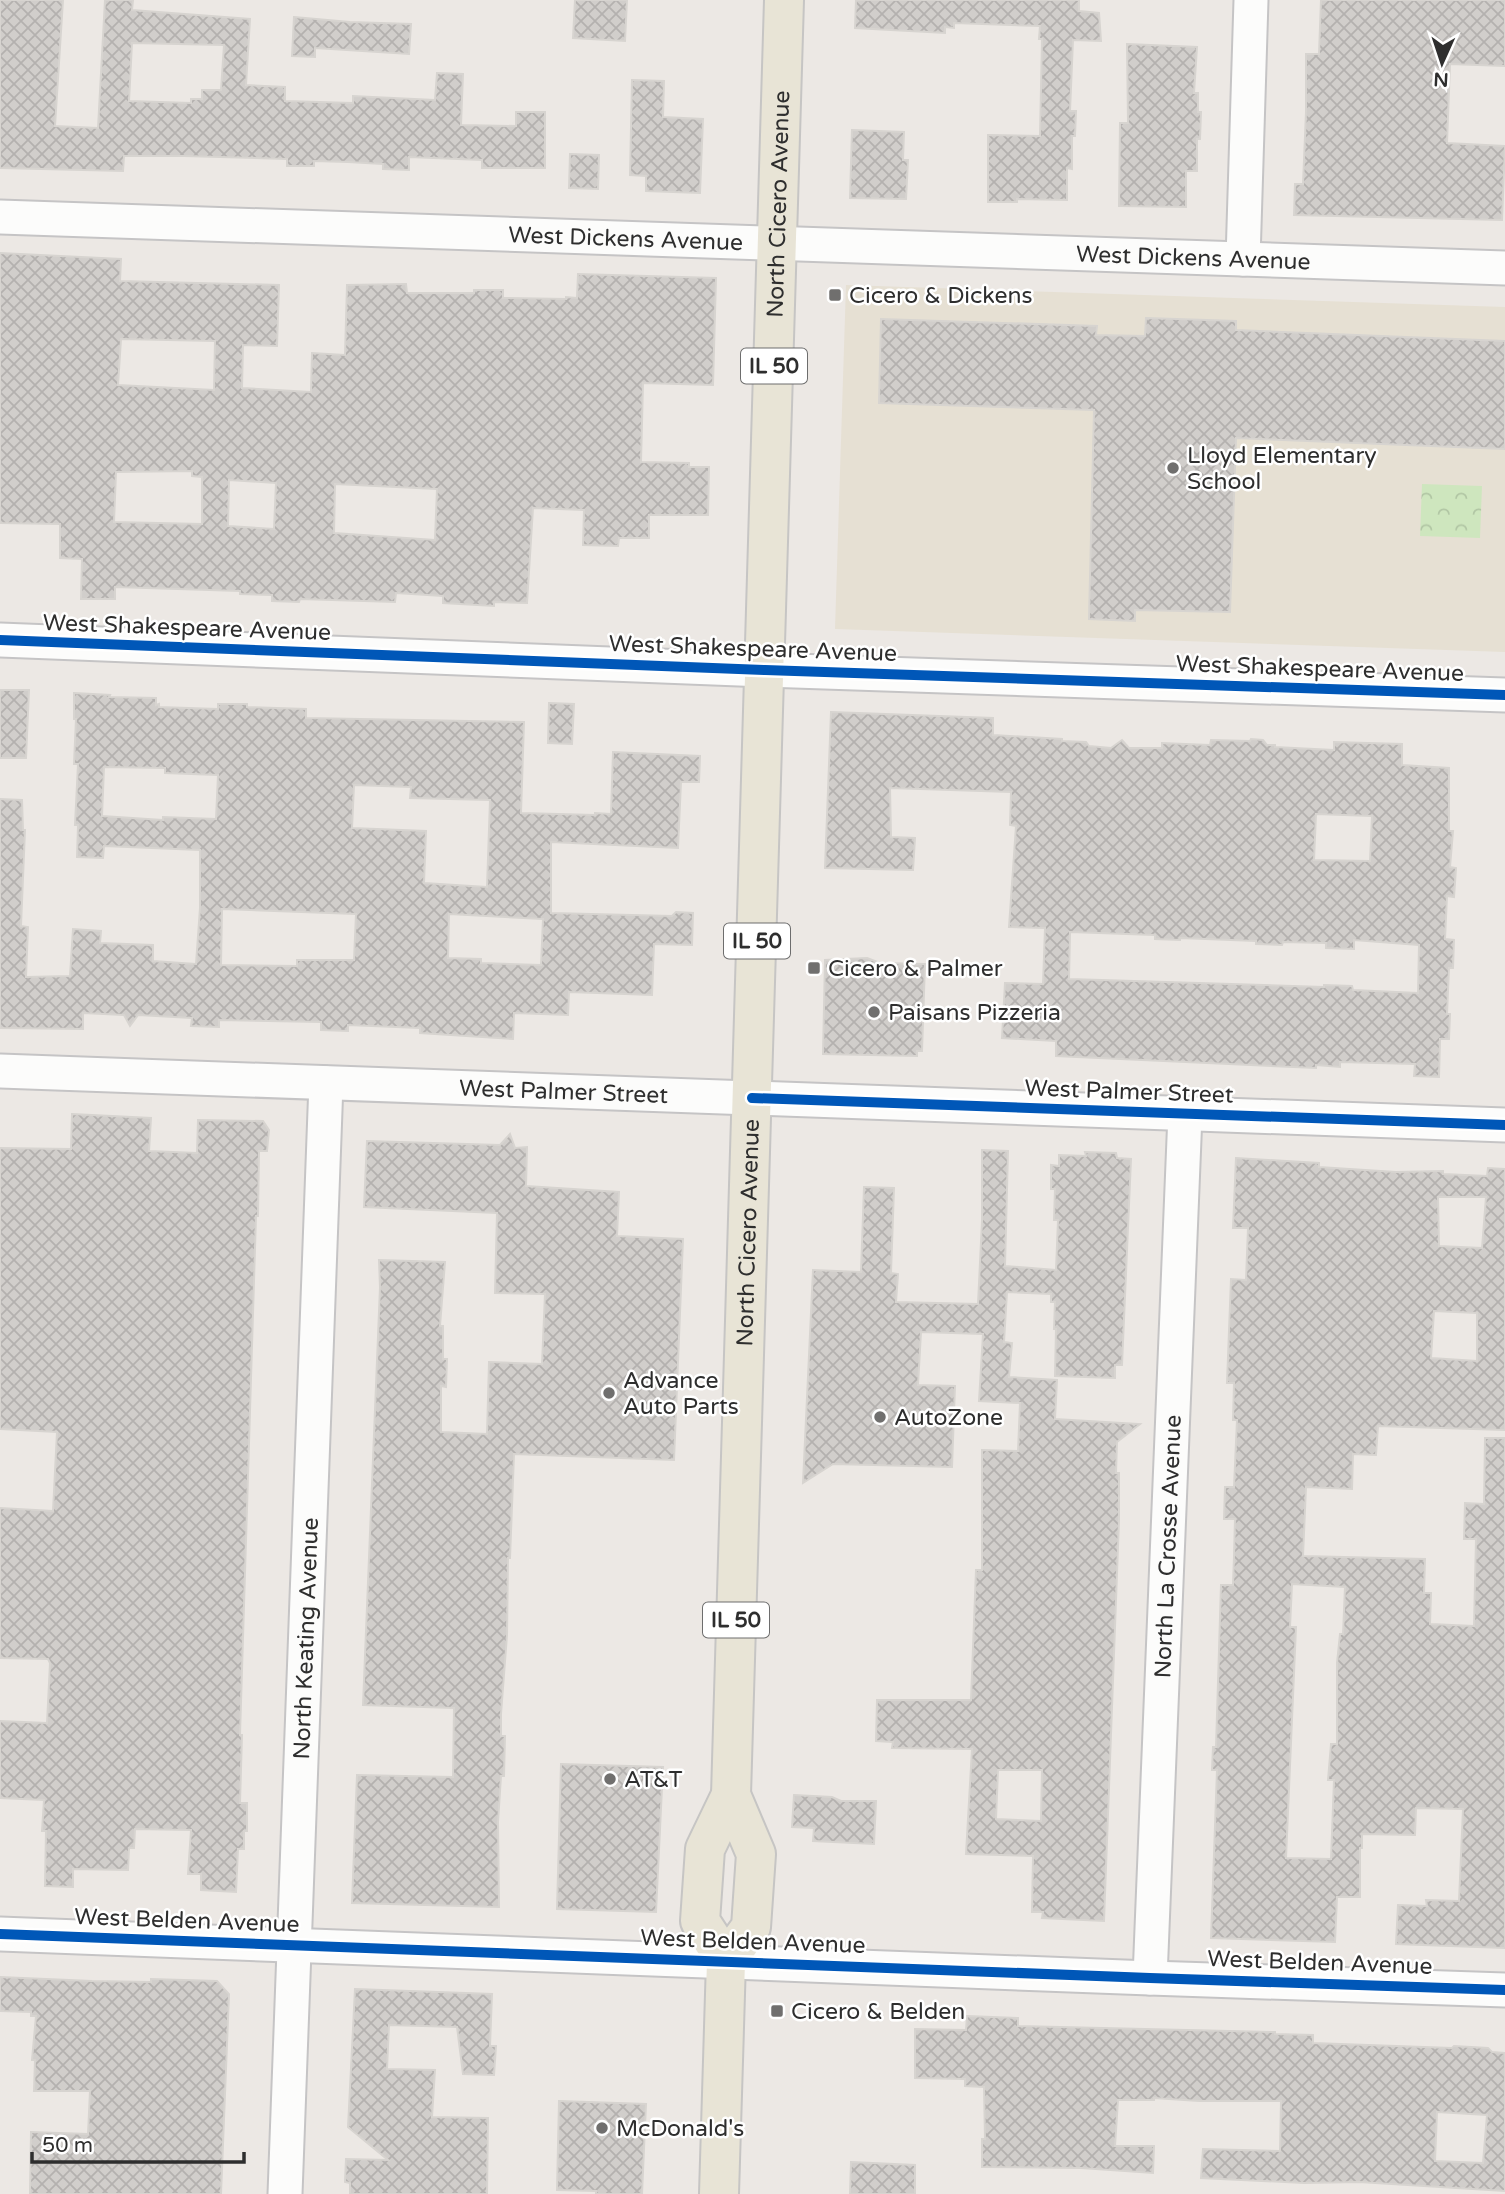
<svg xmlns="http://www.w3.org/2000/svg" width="1505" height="2194" font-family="'Varela Round',sans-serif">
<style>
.education{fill:#e6e0d3}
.park{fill:url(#park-crowns)}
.building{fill:url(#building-cross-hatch);stroke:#d7d4d0;stroke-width:2;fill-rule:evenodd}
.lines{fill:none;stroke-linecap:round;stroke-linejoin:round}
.minor-casing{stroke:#c5c4c5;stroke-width:37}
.major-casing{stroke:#c6c5c4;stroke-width:42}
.minor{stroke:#fcfcfb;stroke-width:33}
.major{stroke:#e8e4d6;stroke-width:38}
.cycleway-casing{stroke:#fff;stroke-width:15}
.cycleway{stroke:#0057b8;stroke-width:10}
.poi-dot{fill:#706f6e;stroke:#fff;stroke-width:2.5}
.labels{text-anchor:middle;stroke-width:5;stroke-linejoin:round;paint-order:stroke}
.shield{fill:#fff;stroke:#6d6d6d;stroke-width:2}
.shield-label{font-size:21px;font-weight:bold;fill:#2e2e2e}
.street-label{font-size:23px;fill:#2e2e2e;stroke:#fff}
.poi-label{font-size:23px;fill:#2e2e2e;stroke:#fff;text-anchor:start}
</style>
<defs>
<pattern id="park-crowns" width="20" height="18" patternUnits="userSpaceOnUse" patternTransform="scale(1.75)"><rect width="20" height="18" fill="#cee6be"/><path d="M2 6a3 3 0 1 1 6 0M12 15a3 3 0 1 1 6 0" fill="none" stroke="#b1c6a4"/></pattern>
<pattern id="building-cross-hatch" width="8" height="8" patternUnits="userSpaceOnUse" patternTransform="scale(1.75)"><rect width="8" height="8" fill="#d1cecb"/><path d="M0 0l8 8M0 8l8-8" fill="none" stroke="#b4b1af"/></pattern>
</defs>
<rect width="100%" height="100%" fill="#ece8e4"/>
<polygon class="education" points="846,285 1505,307 1505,652 835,629"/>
<polygon class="park" points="1422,484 1482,486 1480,538 1420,536"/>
<g class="building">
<path d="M 0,0 L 63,0 L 55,126 L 98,128 L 105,0 L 133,0 L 132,10 L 250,19 L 246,85 L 285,87 L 285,101 L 353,103 L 353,96 L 435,100 L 437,73 L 463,74 L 461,125 L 516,126 L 516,112 L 545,112 L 545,168 L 482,168 L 482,160 L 409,157 L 409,170 L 383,169 L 383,164 L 348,162 L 314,161 L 314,166 L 287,166 L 287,159 L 184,156 L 124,156 L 123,171 L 0,168 ZM 132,43 L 224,45 L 221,90 L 202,90 L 202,99 L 191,99 L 191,103 L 129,101 Z"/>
<polygon points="575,0 627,0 625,41 573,38"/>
<polygon points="856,0 1079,0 1079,11 1099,13 1101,41 1073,40 1070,111 1076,111 1075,136 1072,136 1072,169 1067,168 1067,200 1017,199 1017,202 988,202 988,135 1040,136 1042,39 1039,39 1040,26 954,23 954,28 945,27 945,33 855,28"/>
<polygon points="1321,0 1505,0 1505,66 1450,64 1447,143 1505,146 1502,220 1294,215 1295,184 1303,184 1306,112 1306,54 1319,54"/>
<polygon points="294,17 350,22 411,24 409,54 315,48 315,57 292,56"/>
<polygon points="1127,44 1197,47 1194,93 1198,93 1198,112 1201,112 1200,139 1197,139 1197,171 1186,171 1186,207 1119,206 1120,123 1128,123"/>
<polygon points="632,80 664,81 663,117 703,119 700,193 646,191 646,176 630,175"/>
<polygon points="852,130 904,132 903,160 908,160 906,199 850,198"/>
<polygon points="570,154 599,155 598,189 569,188"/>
<path d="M 0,253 L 121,259 L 120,281 L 279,285 L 277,346 L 243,345 L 242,388 L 311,392 L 312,353 L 345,355 L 347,285 L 406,284 L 407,293 L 474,293 L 474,290 L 503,290 L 503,298 L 566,299 L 566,297 L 577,298 L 578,274 L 716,278 L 713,385 L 643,383 L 641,462 L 689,463 L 689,467 L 709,467 L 708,515 L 649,515 L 649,538 L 619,538 L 618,546 L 583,545 L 584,510 L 533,508 L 527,603 L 494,602 L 494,606 L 443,603 L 443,596 L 396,593 L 395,602 L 300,599 L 299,602 L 272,601 L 272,595 L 240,594 L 240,591 L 115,587 L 115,599 L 81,599 L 82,559 L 60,558 L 60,524 L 0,523 ZM 121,339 L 215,341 L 214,390 L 118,385 ZM 192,471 L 192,476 L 202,477 L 202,524 L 114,522 L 116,472 ZM 229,480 L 276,483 L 274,529 L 228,526 ZM 335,484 L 437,489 L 435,540 L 334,533 Z"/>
<polygon points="1146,318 1236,321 1236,330 1505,341 1505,449 1236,438 1230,612 1135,610 1135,621 1089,619 1094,410 879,403 881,319 1097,326 1096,335 1145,336"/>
<polygon points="0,690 29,690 26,758 0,758"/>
<path d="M 74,693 L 110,695 L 109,697 L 156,698 L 156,705 L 159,704 L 159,707 L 218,709 L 218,704 L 247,704 L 247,707 L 306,709 L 306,718 L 524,722 L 521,813 L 595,815 L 595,813 L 611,814 L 613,752 L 700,756 L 699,782 L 681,782 L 678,848 L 551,842 L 551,913 L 672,916 L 676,912 L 693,913 L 692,945 L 654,944 L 652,995 L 569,992 L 568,1015 L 514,1013 L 513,1039 L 420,1033 L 420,1028 L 348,1025 L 348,1031 L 321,1030 L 321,1022 L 219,1020 L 219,1027 L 191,1026 L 192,1018 L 138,1015 L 130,1026 L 124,1015 L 83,1013 L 83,1029 L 0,1028 L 0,799 L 22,800 L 23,830 L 25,830 L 21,926 L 28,927 L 26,977 L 70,976 L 73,929 L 101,931 L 100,943 L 153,945 L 153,961 L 196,964 L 200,908 L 200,850 L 104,846 L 103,858 L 77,857 L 78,825 L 75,825 L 78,764 L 74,764 L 76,719 L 74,719 ZM 104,767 L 165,768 L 165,773 L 218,775 L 216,819 L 163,817 L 163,820 L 102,816 ZM 354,785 L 411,787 L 410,798 L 490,800 L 487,887 L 424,883 L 426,831 L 352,828 ZM 222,909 L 356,914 L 354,960 L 297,960 L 297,966 L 221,965 ZM 449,914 L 543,919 L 541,965 L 481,963 L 481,959 L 448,958 Z"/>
<polygon points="549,703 574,704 572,744 548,743"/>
<path d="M 831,712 L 993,718 L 993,735 L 1062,739 L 1062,741 L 1086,742 L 1089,746 L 1111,748 L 1122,740 L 1129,748 L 1162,748 L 1162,743 L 1210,745 L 1211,740 L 1250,741 L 1251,739 L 1263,740 L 1267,745 L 1275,745 L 1275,747 L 1334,750 L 1334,742 L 1402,744 L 1402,765 L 1449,768 L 1449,831 L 1453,831 L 1450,867 L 1456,868 L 1454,897 L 1447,896 L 1445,939 L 1454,940 L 1453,968 L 1449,968 L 1447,1014 L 1450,1014 L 1449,1039 L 1440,1039 L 1439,1077 L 1414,1076 L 1415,1064 L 1340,1062 L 1340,1067 L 1316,1065 L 1316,1068 L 1056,1056 L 1056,1041 L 1002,1038 L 1005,983 L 1043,984 L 1045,928 L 1009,927 L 1016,826 L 1010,825 L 1011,792 L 890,788 L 891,837 L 915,838 L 913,870 L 825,868 ZM 1316,814 L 1372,816 L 1370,861 L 1314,860 ZM 1070,932 L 1155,935 L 1155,939 L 1180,940 L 1180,938 L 1256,941 L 1256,944 L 1282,945 L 1283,942 L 1326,943 L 1326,948 L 1354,949 L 1354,940 L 1419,945 L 1418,993 L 1353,990 L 1352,986 L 1324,985 L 1324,987 L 1069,979 Z"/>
<polygon points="867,958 880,963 925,964 922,1051 917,1051 917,1056 823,1054 825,960"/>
<polygon points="72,1114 151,1118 149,1151 197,1153 198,1120 263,1121 269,1130 267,1151 259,1151 258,1216 256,1216 240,1735 242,1735 240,1803 247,1803 247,1831 244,1831 244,1849 238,1849 236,1892 201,1890 201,1874 188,1874 191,1830 135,1829 134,1848 129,1848 128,1870 73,1869 73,1887 45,1886 46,1831 42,1831 44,1800 0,1798 0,1721 47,1723 50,1663 48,1659 0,1658 0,1508 53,1511 57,1432 0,1429 0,1148 71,1149"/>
<polygon points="510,1134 515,1148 527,1147 526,1186 619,1192 617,1236 683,1239 674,1460 514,1454 510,1558 508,1558 507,1635 501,1714 501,1736 505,1736 504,1776 501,1776 498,1822 499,1907 352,1903 357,1775 453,1777 454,1708 363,1705 380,1287 379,1260 445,1262 440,1326 443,1326 443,1359 447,1359 446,1387 441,1386 441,1432 487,1434 489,1362 542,1364 545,1294 495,1293 497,1213 364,1207 367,1141 500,1145"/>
<path d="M 982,1150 L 1008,1151 L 1005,1266 L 1056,1270 L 1058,1220 L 1054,1220 L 1055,1189 L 1051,1189 L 1051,1165 L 1059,1166 L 1059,1155 L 1086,1156 L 1085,1152 L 1116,1153 L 1117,1158 L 1131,1159 L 1122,1365 L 1115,1365 L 1115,1378 L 1055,1376 L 1056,1329 L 1054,1329 L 1055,1302 L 1051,1302 L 1051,1294 L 1007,1292 L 1004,1342 L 1012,1343 L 1009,1377 L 1057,1380 L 1055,1419 L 1140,1424 L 1117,1442 L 1116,1473 L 1119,1473 L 1119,1520 L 1104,1921 L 1042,1918 L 1043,1912 L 1032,1912 L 1033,1856 L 966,1854 L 972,1749 L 892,1748 L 893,1742 L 876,1741 L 877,1700 L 971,1700 L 976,1570 L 982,1570 L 982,1450 L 1018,1451 L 1020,1403 L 979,1401 L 983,1334 L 921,1332 L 918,1385 L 955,1386 L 952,1467 L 833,1464 L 803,1483 L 813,1270 L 861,1272 L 864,1187 L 894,1188 L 891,1273 L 898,1274 L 896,1302 L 978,1304 L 982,1221 ZM 998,1770 L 1042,1770 L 1041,1821 L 996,1819 Z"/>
<path d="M 1236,1158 L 1319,1163 L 1319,1167 L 1396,1172 L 1443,1171 L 1443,1174 L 1487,1176 L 1488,1168 L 1505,1169 L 1505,1430 L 1378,1426 L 1376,1455 L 1353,1454 L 1352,1489 L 1306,1487 L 1303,1556 L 1425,1559 L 1424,1593 L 1431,1593 L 1430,1624 L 1474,1626 L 1476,1539 L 1464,1539 L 1465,1503 L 1484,1504 L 1485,1438 L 1505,1438 L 1505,1948 L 1396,1944 L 1398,1905 L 1427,1906 L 1426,1900 L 1459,1901 L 1463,1809 L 1416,1808 L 1415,1835 L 1362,1834 L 1362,1848 L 1360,1848 L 1360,1897 L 1337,1897 L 1335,1942 L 1211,1938 L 1217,1770 L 1212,1770 L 1213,1747 L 1216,1747 L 1221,1585 L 1233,1585 L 1234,1556 L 1235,1519 L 1224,1519 L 1225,1487 L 1234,1487 L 1237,1420 L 1233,1420 L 1234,1383 L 1227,1383 L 1231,1279 L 1246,1280 L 1248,1228 L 1233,1228 ZM 1438,1197 L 1486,1197 L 1482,1248 L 1439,1246 ZM 1434,1311 L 1477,1313 L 1477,1361 L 1431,1358 ZM 1292,1584 L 1345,1587 L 1343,1634 L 1340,1634 L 1337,1663 L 1337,1744 L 1331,1744 L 1328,1780 L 1334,1780 L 1331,1859 L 1286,1858 L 1296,1627 L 1290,1627 Z"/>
<polygon points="561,1764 663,1767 656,1912 557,1909"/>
<polygon points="794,1795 832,1797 841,1801 876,1801 874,1844 813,1841 814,1828 792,1827"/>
<polygon points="0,1977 92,1981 151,1982 151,1979 217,1981 229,1994 221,2194 30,2194 31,2132 88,2134 90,2091 34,2091 35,2060 32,2060 36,2016 31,2016 31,2012 0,2011"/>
<polygon points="355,1989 492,1994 490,2046 496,2046 494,2075 463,2074 457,2027 389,2025 387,2069 435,2070 432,2117 488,2118 487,2194 350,2194 350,2183 345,2182 346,2159 388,2160 348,2127"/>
<path d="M 967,2016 L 1018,2018 L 1018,2026 L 1275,2032 L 1275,2034 L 1313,2035 L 1313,2043 L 1452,2048 L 1454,2046 L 1488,2048 L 1492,2052 L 1505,2053 L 1505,2191 L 1359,2182 L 1304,2183 L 1201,2178 L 1203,2149 L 1280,2151 L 1281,2101 L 1199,2101 L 1154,2098 L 1154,2100 L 1118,2100 L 1115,2146 L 1154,2146 L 1153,2173 L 1081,2168 L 982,2167 L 982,2139 L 985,2139 L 984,2087 L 965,2086 L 965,2079 L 915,2078 L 915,2029 L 966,2030 ZM 1437,2112 L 1487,2115 L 1483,2163 L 1435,2161 Z"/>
<polygon points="559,2101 646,2104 642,2194 596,2194 596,2191 557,2190"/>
<polygon points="851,2162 915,2165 915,2194 850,2194"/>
</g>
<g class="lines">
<defs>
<g id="minor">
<path id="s1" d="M 0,217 L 1505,268"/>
<polyline points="1243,259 1251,0"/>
<polyline points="0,640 765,670 1505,695"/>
<path id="s2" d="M 0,1071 L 1505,1125"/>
<polyline points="0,1934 1150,1978 1505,1990"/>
<path id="s3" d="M 1150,1978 L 1185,1114"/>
<path id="s4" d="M 285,2194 L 326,1083"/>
</g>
<g id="major">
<path id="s5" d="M 726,1961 L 751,1927 L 756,1854 L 731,1795 L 784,0"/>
<polyline points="719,2194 726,1961 700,1921 705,1849 731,1795"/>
</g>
</defs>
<use href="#minor" class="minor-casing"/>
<use href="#major" class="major-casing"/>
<use href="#minor" class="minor"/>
<use href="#major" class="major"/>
<defs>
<g id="cycleway">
<polyline points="0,640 765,670 1505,695"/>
<polyline points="752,1098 1505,1125"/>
<polyline points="0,1934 1150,1978 1505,1990"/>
</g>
</defs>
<use href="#cycleway" class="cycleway-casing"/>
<use href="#cycleway" class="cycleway"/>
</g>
<g class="poi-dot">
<rect x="828" y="288" width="14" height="14" rx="3.5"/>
<circle cx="1173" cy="468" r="7"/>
<rect x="807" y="961" width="14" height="14" rx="3.5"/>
<circle cx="874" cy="1012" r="7"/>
<circle cx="609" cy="1393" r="7"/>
<circle cx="880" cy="1417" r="7"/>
<circle cx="610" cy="1779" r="7"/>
<rect x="770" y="2004" width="14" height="14" rx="3.5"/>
<circle cx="602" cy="2128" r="7"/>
</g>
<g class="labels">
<g class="shield">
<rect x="741" y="348.5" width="66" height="35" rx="5"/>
<rect x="724" y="923.5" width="66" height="35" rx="5"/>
<rect x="703" y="1602.5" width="66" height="35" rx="5"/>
</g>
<g class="shield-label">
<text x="774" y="373">IL 50</text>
<text x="757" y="948">IL 50</text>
<text x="736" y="1627">IL 50</text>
</g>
<g class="street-label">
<text dy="8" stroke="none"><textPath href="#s5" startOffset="1771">North Cicero Avenue</textPath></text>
<text dy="8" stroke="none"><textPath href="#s1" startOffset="626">West Dickens Avenue</textPath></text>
<text dy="8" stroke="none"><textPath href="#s1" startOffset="1194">West Dickens Avenue</textPath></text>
<text transform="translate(187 627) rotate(2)" y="8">West Shakespeare Avenue</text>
<text transform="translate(753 648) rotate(2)" y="8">West Shakespeare Avenue</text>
<text transform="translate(1320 668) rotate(2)" y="8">West Shakespeare Avenue</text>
<text dy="8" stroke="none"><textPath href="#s2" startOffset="564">West Palmer Street</textPath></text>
<text transform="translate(1129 1091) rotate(2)" y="8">West Palmer Street</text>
<text dy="8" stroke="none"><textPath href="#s5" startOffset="742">North Cicero Avenue</textPath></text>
<text dy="8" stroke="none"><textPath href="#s3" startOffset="432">North La Crosse Avenue</textPath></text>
<text dy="8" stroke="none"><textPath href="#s4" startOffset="556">North Keating Avenue</textPath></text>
<text transform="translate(187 1920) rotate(2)" y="8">West Belden Avenue</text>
<text transform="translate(753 1941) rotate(2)" y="8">West Belden Avenue</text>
<text transform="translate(1320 1962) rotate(2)" y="8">West Belden Avenue</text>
</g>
<g class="poi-label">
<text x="849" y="303">Cicero &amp; Dickens</text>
<text x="1187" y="463">Lloyd Elementary<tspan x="1187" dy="26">School</tspan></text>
<text x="828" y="976">Cicero &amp; Palmer</text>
<text x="888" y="1020">Paisans Pizzeria</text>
<text x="623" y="1388">Advance<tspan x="623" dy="26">Auto Parts</tspan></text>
<text x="894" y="1425">AutoZone</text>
<text x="624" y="1787">AT&amp;T</text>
<text x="791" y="2019">Cicero &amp; Belden</text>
<text x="616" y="2136">McDonald's</text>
</g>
</g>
<g transform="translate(1442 63) rotate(183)" stroke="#ffffff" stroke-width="5" paint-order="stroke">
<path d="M0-5L12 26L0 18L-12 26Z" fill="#2e2e2e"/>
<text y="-10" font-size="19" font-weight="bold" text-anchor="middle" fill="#2e2e2e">N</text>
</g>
<path d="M32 2152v10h212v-10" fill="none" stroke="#2e2e2e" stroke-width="3.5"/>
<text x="42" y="2152" font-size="21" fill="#2e2e2e" stroke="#ffffff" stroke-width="5" paint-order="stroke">50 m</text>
</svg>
